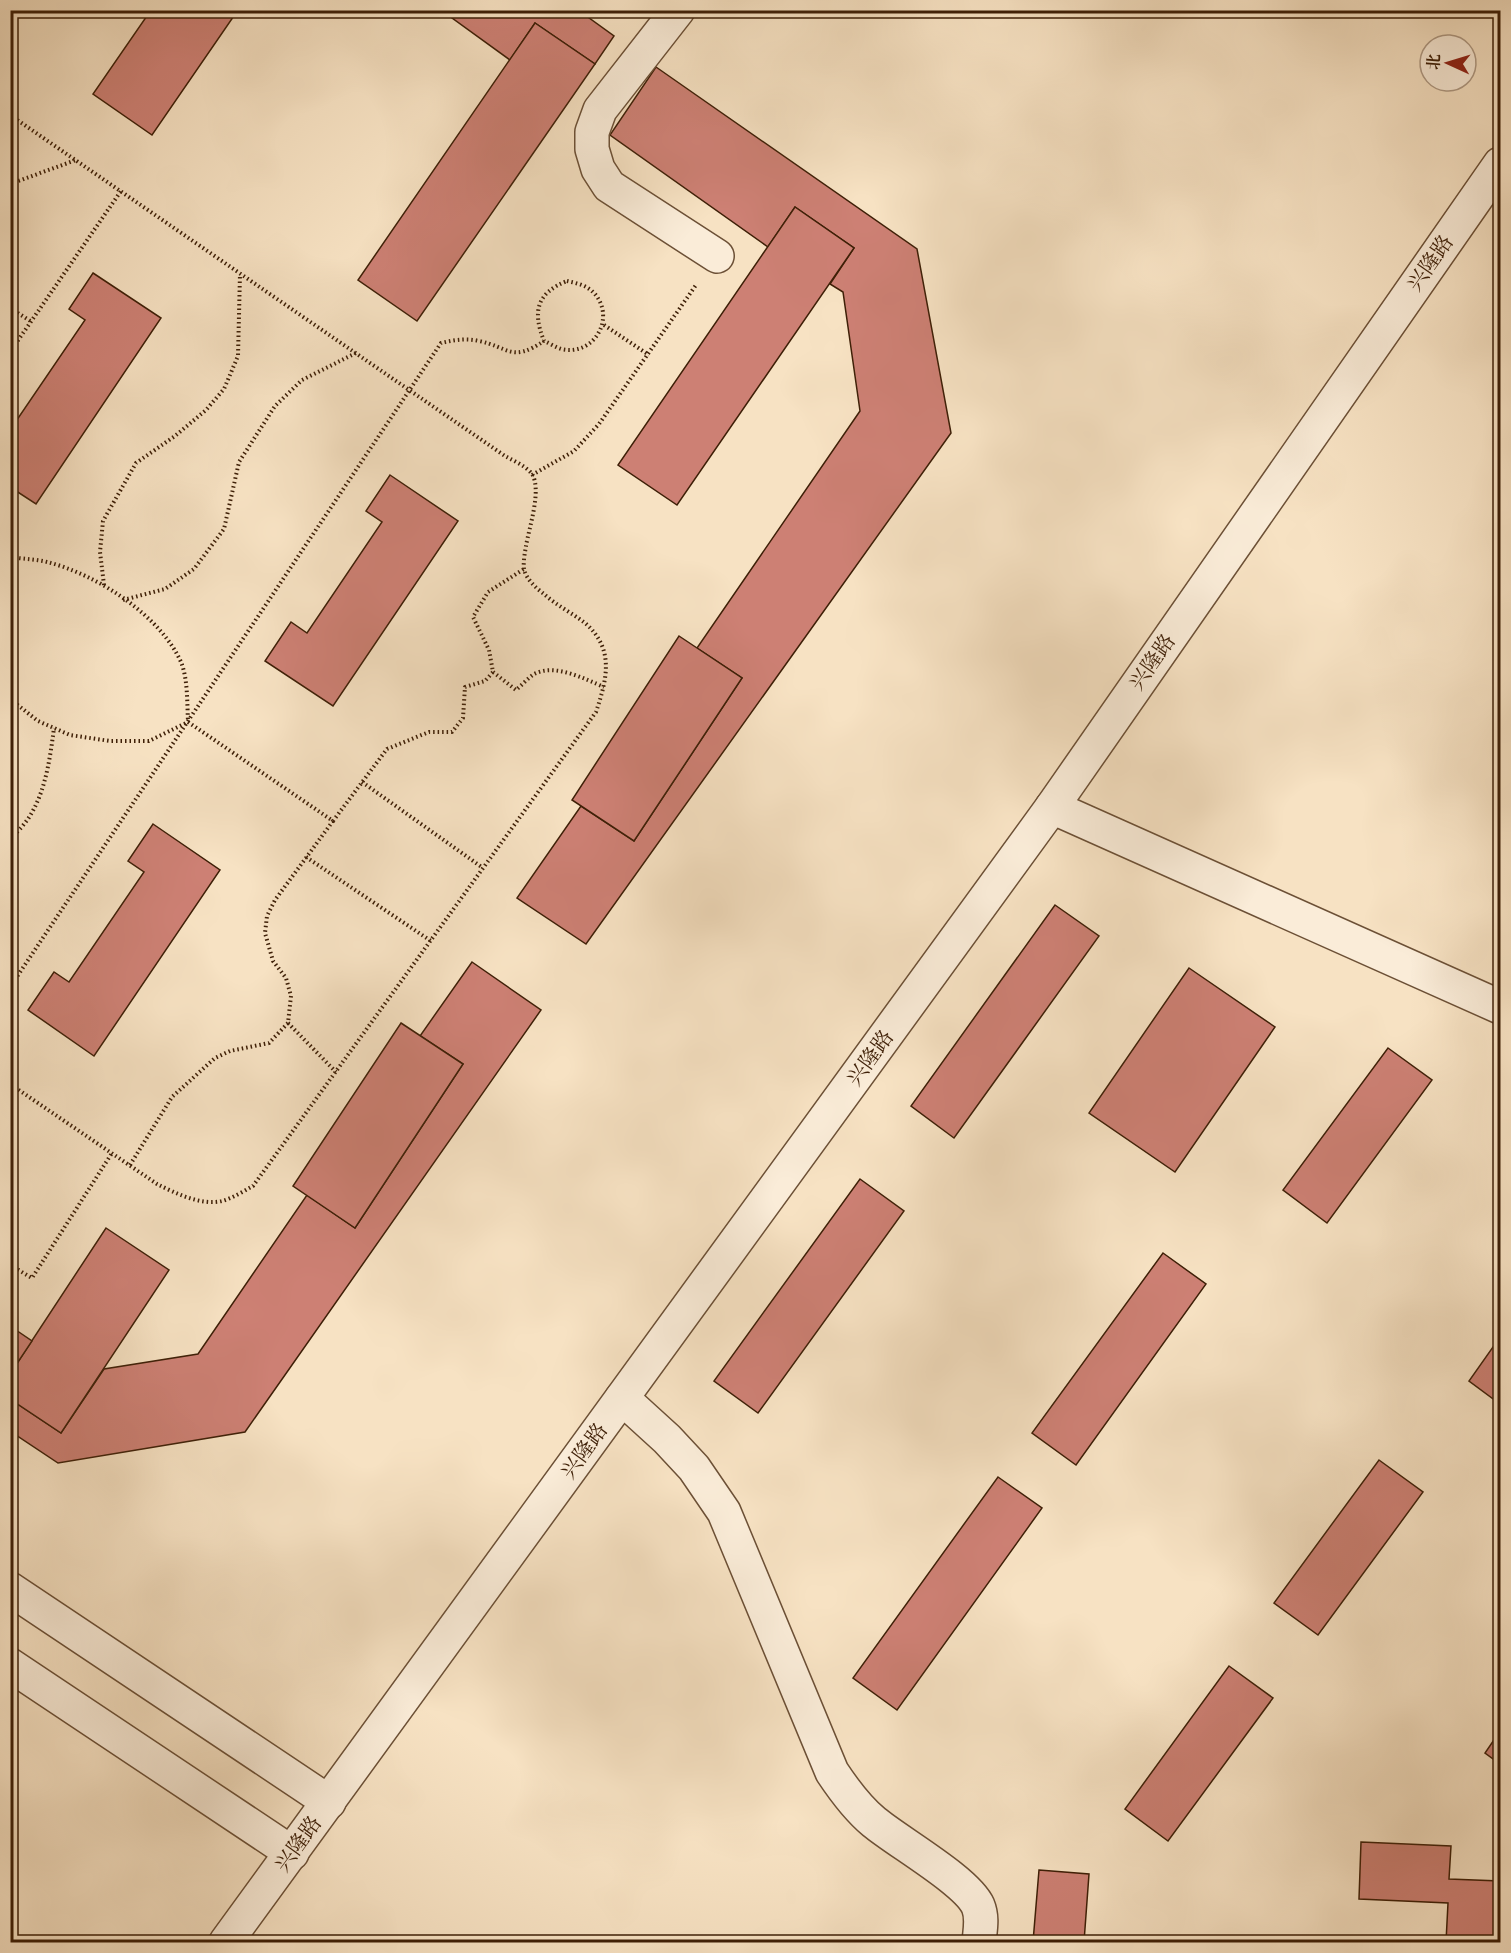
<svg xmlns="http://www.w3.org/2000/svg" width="1511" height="1953" font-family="'Old Standard TT','Noto Serif SC',serif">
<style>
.building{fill:#cd8074;stroke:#3e1f07;stroke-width:1.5}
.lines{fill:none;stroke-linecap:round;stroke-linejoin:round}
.minor-casing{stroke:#6c5036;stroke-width:36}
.path{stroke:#3e1f07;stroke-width:4;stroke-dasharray:1.5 3;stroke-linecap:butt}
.minor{stroke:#faecd8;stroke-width:33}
.labels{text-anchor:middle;stroke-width:4.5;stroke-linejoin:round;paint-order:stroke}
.street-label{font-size:21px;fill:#3e1f07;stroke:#faecd8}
</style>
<rect width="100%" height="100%" fill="#f7e2c3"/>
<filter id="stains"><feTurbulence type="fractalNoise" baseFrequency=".00333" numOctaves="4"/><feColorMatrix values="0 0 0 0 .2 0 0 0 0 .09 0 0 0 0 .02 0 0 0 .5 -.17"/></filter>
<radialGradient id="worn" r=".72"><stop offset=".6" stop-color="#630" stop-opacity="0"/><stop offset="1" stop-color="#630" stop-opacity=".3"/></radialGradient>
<g class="building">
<polygon points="151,10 238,10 152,135 93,94"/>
<polygon points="441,10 578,10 614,36 595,64 535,23 510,60"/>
<polygon points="535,23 595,64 417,321 358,280"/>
<polygon points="656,67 917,249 951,433 586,944 517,898 581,806 634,841 742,678 697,648 860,411 843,292 830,284 854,248 795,207 768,247 610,135"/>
<polygon points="795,207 854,248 677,505 618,465"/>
<polygon points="93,273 161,318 36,504 10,487 10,430 85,320 69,309"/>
<polygon points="390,475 458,521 333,706 265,661 291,622 307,633 382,522 366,511"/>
<polygon points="679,636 742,678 634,841 572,800"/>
<polygon points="153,824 220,870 94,1056 28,1010 54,972 69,982 144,872 128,861"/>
<polygon points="1055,905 1099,936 954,1138 911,1106"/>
<polygon points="472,962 541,1010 245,1432 58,1463 10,1431 10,1399 61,1433 104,1369 198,1354 307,1195 355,1228 463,1064 420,1036"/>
<polygon points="1189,968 1275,1027 1175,1172 1089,1113"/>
<polygon points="401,1023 463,1064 355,1228 293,1186"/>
<polygon points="1388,1048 1432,1080 1327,1223 1283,1190"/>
<polygon points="860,1179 904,1211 758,1413 714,1381"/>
<polygon points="106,1228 169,1270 61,1433 10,1399 10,1374"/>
<polygon points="1163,1253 1206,1284 1076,1465 1032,1433"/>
<polygon points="10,1326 32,1341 10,1374"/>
<polygon points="1500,1337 1500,1404 1469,1381"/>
<polygon points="1379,1460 1423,1492 1318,1635 1274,1603"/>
<polygon points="998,1477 1042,1508 897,1710 853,1678"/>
<polygon points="1229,1666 1273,1698 1168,1841 1125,1809"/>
<polygon points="1500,1731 1500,1764 1485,1753"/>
<polygon points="1361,1842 1451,1846 1449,1879 1500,1881 1500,1942 1446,1942 1448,1903 1359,1899"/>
<polygon points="1039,1870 1089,1874 1084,1942 1033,1942"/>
<polygon points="1199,1937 1279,1942 1198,1942"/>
</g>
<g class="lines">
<defs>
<g id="minor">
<polyline points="678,10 600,110 592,132 592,149 598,169 609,186 717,256"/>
<polyline points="1052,807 1500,1007"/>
<path d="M 622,1398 L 667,1439 L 694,1468 L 724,1512 L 832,1772 C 844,1790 857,1808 874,1822 C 898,1842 967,1881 978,1906 C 983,1918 980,1930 979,1942"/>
<polyline points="10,1589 329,1802"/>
<polyline points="10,1665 292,1853"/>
<polyline points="226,1942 1052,807 1500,164"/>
</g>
</defs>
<use href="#minor" class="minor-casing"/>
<g class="path">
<path d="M 10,115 L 505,456 C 514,461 526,466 532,474 C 542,490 529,528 526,546 C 525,552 523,562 524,569 C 526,579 536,588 544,594 C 556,605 572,613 585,623 C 615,649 607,679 596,712 L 253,1186 C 244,1191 233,1198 222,1201 C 201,1206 175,1193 157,1184 L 10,1084"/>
<polyline points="10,184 76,160"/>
<path d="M 567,281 C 576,283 586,285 593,292 C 617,316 595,357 561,349 C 555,347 549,343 544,341 C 532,311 537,293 567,281 Z"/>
<polyline points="10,308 32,322"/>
<polyline points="604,325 649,355"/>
<polyline points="10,352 121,191"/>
<polyline points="532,475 574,451 599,424 696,285"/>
<path d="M 10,557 C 23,559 35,559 47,562 C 96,574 160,615 181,662 C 188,679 187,703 188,721"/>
<polyline points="104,585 100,552 103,521 136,463 175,436 206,410 224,389 238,356 240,274"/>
<polyline points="123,600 165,589 194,569 224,529 239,462 275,406 302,380 356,353"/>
<path d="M 493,672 L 516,690 C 522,685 528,678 534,674 C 555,663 585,679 604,687"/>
<polyline points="10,699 38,721 70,735 110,741 149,741 186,723"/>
<polyline points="188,722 333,821 387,749 429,732 452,732 463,718 465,687 485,681 493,672 489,650 473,617 488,592 524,569"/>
<polyline points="362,782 483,868"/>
<path d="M 10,838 C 43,813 49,766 54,728"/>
<polyline points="306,857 431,941"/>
<path d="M 10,987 L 441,343 C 454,340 466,338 479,341 C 509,347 511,363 544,341"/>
<polyline points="288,1023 336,1072"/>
<polyline points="130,1165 172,1097 215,1058 230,1051 269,1043 288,1023 291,996 286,978 273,961 265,933 267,916 275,900 333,821"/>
<polyline points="10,1265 32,1278 112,1153"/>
</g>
<use href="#minor" class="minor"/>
</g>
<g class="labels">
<g class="street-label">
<text transform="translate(1430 263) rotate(-55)" y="7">兴隆路</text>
<text transform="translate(1152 662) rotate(-55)" y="7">兴隆路</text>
<text transform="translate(870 1058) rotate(-54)" y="7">兴隆路</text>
<text transform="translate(584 1451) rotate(-54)" y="7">兴隆路</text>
<text transform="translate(298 1844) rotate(-54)" y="7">兴隆路</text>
</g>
</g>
<rect width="1511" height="1953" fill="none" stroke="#f7e2c3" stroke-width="36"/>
<rect x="12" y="12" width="1487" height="1929" fill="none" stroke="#3e1f07" stroke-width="3"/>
<rect x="18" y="18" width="1475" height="1917" fill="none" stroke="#3e1f07" stroke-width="1.5"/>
<g transform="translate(1448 63) rotate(274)"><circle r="28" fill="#faecd8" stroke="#af9a84" stroke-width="1.5"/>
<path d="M0-4.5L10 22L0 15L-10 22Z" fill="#8f2418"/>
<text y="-9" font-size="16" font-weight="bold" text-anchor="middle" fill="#3e1f07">北</text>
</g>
<rect width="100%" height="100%" filter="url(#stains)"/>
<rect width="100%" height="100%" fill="url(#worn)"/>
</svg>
